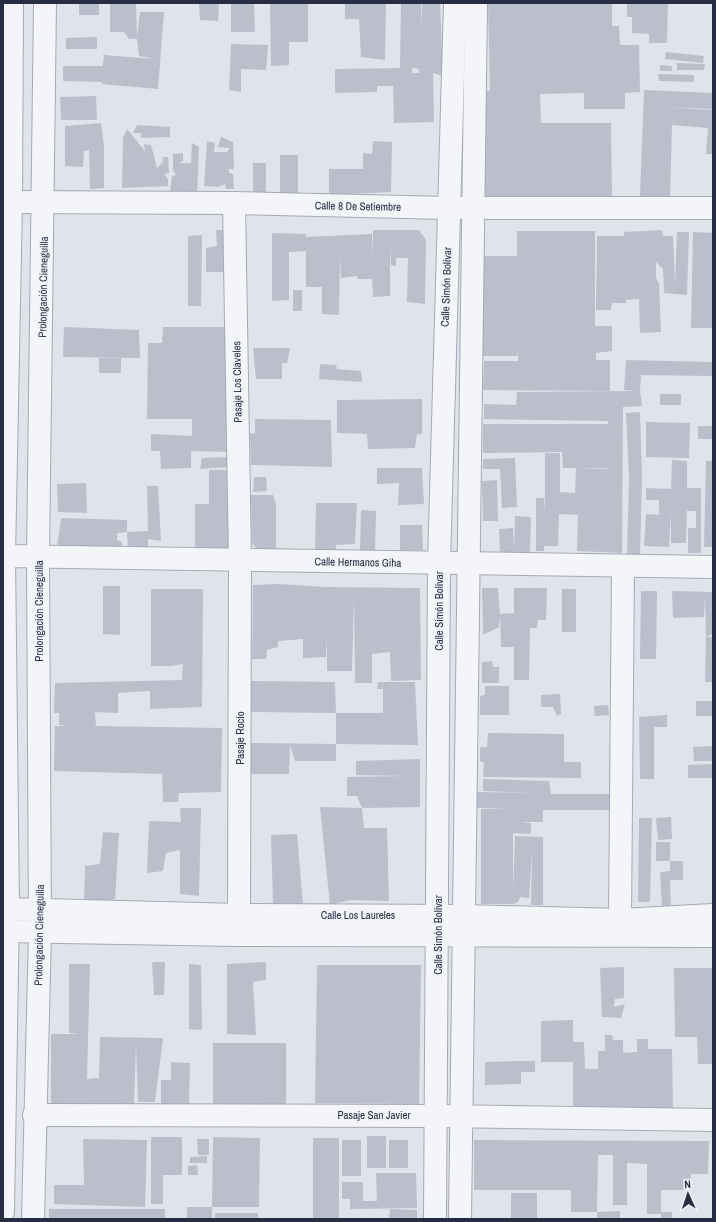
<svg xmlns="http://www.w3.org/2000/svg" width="716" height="1222" font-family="'Archivo Narrow',sans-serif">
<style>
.building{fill:#babfcb;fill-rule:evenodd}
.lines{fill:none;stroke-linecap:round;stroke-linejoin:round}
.minor-casing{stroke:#a5a9b6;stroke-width:24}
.minor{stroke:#f4f5f9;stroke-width:22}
.labels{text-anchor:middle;stroke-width:3;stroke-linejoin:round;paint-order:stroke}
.street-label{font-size:11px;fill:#272e44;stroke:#f1f3f8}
</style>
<rect width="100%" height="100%" fill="#e1e3eb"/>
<g class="building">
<rect x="79" y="3" width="20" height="12"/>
<polygon points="110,3 136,3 137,38 140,12 164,12 158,89 101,84 103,82 63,81 63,66 103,66 104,55 155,59 139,56 137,39 129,39 124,32 110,32"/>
<polygon points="199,3 219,3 218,21 200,20"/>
<polygon points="231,3 254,3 255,32 231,32"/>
<polygon points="270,3 308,3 308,42 289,42 289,65 271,66"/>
<polygon points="345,3 386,3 385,60 361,57 359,19 345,19"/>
<path d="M 401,3 L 421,3 L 421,30 L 422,3 L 440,3 L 443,76 L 433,73 L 434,122 L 394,123 L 393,86 L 377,86 L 377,92 L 335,93 L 335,69 L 400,68 ZM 412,68 L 419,69 L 419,73 L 412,73 Z"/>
<polygon points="488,3 612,3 612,26 619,26 620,45 639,45 640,92 625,93 625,109 584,109 584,93 540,94 541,123 611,123 612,196 477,198 475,90 490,91"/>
<polygon points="627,3 668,3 667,43 649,43 649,34 632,33 632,17 627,17"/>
<polygon points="97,37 97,49 66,49 66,38"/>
<polygon points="231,44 268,45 266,70 241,69 241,92 229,90"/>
<polygon points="666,52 704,56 703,63 665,59"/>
<polygon points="677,63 705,64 704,70 677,70"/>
<polygon points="660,65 672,66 672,71 660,71"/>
<polygon points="658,74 694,75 694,82 659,81"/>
<polygon points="644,90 713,93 713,109 662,107 713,110 713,154 706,154 708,128 672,125 670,197 640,196"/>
<polygon points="96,96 97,120 61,120 60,97"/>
<polygon points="101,123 104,146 104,188 90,189 89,150 84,151 83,167 65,166 65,126"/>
<polygon points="137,125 170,127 170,137 141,138 141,133 133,133"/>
<polygon points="127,129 145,151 144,144 151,145 157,168 163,162 163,157 168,157 169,173 164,174 168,179 168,186 122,188 123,138"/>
<polygon points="221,137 233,142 234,169 229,169 229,173 233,174 234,189 226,189 225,184 218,187 204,186 207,141 215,143 214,152 227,152 230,148 218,147"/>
<polygon points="373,141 392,142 391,192 329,195 329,169 363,169 363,153 372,154"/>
<polygon points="192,143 199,147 197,194 170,192 172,176 176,175 173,170 173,154 183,153 183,161 178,163 191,163"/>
<polygon points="280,155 298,155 298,195 280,194"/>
<polygon points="253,163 266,163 266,193 253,194"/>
<polygon points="216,230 228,230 229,272 206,272 206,248 217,246"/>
<polygon points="373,230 419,230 426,240 425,304 407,302 408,258 396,258 396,266 391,265 390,244 390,296 373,297 372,279 357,279 357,276 341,278 340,256 339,315 322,314 322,287 306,287 306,251 289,252 289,300 272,301 272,233 306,234 306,237 372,234 373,257"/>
<polygon points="662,230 663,236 673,236 675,284 677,232 689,232 687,295 664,293 663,269 656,262 656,278 659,283 661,332 640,333 639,299 626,300 626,289 626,303 612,303 611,310 596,310 597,236 624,236 624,232"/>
<polygon points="517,231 595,231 595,326 612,326 612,351 596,353 596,360 610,360 610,391 483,390 484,361 518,361 518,352 517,356 482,356 483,256 517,256"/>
<polygon points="693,232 713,233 713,328 691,328"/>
<polygon points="202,235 201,306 188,306 188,236"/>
<rect x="293" y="290" width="9" height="21"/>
<polygon points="64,327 139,330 140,358 63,357"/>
<polygon points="163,327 231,327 229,452 191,451 191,468 161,469 160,451 151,451 151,434 192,436 192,419 147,419 148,343 162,343"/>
<polygon points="253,348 290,348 287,363 282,363 282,379 256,379"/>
<rect x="99" y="358" width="22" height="15"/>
<path d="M 626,360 L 713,362 L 713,376 L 641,375 L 640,391 L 642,406 L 623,407 L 622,553 L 577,551 L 578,515 L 559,514 L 558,546 L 544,546 L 544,551 L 536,551 L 536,498 L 544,498 L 545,512 L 545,453 L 560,453 L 560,492 L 575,493 L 576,468 L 563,468 L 562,452 L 483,453 L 483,424 L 608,424 L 608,421 L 484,419 L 484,404 L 516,405 L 517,392 L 638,391 L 624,390 ZM 578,468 L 608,468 L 608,469 Z"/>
<polygon points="320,364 336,365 337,369 361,371 362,382 319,379"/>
<rect x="660" y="394" width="21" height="11"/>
<polygon points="422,399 422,434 417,434 415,448 368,449 367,434 337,433 337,400"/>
<polygon points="640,412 642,477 640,554 627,555 629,478 626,413"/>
<polygon points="255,419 331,420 332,467 251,465 250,433 255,434"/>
<polygon points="646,422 690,423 689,458 646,457"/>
<rect x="698" y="426" width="15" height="13"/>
<polygon points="230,457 229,467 200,469 202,458"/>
<polygon points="515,458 517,507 502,508 500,469 483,469 483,459"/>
<polygon points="672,460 687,461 687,488 701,488 701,553 688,553 688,528 696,528 696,511 687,511 687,506 686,543 671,543 671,511 669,547 644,546 646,514 659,515 659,500 646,500 646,488 671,489"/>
<polygon points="706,461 713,461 713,547 704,547"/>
<polygon points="377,468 422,468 424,504 398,505 399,483 377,484"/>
<polygon points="209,470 230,470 229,549 195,548 195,504 209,504"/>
<polygon points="254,477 266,477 267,491 253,492"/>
<polygon points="497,480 498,521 483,521 482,481"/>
<polygon points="86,483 87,513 58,512 57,484"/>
<polygon points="147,486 158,486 161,541 148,539 148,548 128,549 127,532 148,531"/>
<polygon points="251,495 273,495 276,505 276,550 258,550 252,543"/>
<polygon points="316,503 357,503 355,544 336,545 336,551 315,551"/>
<polygon points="361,510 376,511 375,551 360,550"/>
<polygon points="515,516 531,517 530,552 500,552 499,529 513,528 514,547"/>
<polygon points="61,518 127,520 127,532 117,533 117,540 122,542 122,546 57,548"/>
<polygon points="400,525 422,525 423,550 400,550"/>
<polygon points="278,584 326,587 420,588 421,680 391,681 390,652 372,654 372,683 355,683 354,597 352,671 327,671 327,633 326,657 303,658 303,639 278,641 278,647 267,650 266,659 252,659 253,585"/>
<polygon points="103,586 120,586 120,635 103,634"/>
<polygon points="482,588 498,588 500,614 514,613 514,619 514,588 547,588 546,620 538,620 537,628 530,628 529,680 514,680 514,647 501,647 500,615 499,627 483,635"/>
<polygon points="151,589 203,589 202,707 150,709 150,691 118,693 118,713 95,712 96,726 222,728 221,792 179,793 178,802 163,802 162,774 54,771 55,726 69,726 59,725 59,713 54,713 55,683 182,680 183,664 171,666 151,666"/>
<rect x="562" y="589" width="14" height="43"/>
<polygon points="641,591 657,591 656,659 640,659"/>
<polygon points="672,591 713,592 713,631 711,635 706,637 705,596 704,617 673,618"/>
<polygon points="706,637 713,637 713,682 705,682"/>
<polygon points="492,661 493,667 499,667 499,683 482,683 482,662"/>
<polygon points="249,681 335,682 336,713 249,712"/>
<polygon points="378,682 415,682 418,745 336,744 336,713 383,713 383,689 377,689"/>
<polygon points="485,686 509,686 509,715 480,715 480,696 485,695"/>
<polygon points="560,694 561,714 557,716 553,707 541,707 541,695"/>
<rect x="696" y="701" width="17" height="15"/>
<polygon points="608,705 609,715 595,716 594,706"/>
<polygon points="667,715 667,727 654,727 654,779 640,779 639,717"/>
<polygon points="488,733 564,734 564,762 581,762 581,778 483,777 484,763 480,761 480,747 487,747"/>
<polygon points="249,743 336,744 336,761 295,761 290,745 289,774 249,774"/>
<polygon points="713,746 713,761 694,761 693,747"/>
<polygon points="420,759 420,807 362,808 364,828 387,828 389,901 350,900 330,905 320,807 362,808 357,796 347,796 347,777 407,776 356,775 356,761"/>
<polygon points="713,764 713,778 688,778 688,765"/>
<polygon points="483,779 549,781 551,794 609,794 609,810 543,810 543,822 519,822 531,823 531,834 513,833 513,892 515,836 543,837 543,905 531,905 532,850 529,898 520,897 518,902 513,904 481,904 481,809 507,808 475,808 475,792 534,793 483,791"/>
<polygon points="180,808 201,808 199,896 180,894 180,850 166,853 163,871 147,873 149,821 181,822"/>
<polygon points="671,817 672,839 658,840 656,818"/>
<polygon points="639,818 652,818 650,902 638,902"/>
<polygon points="103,832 119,833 115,899 84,902 85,866 100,864"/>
<polygon points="297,834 303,904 273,903 271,835"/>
<rect x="656" y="842" width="14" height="19"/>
<polygon points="670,861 683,861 683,880 670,880 671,907 662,907 660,872 670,871"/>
<polygon points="152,962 165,962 164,995 154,995"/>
<polygon points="266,962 266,980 253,982 256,1035 227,1034 227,964"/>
<polygon points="69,964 90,964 87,1079 99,1078 100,1037 163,1038 155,1102 138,1102 136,1043 134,1105 51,1106 51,1034 81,1034 69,1033"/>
<polygon points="189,964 201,965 202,1030 189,1029"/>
<polygon points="317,965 421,965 419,1104 315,1103"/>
<polygon points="624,967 624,998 615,999 614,1007 625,1004 621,1018 602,1017 600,968"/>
<polygon points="674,968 713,968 713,1064 698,1064 697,1037 675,1037"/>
<polygon points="573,1020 573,1042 584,1042 585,1069 598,1069 598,1051 605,1051 605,1035 612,1035 613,1040 623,1040 623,1053 637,1052 637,1039 648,1039 648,1049 672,1049 673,1113 648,1113 648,1107 624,1107 624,1110 573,1110 573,1062 541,1062 541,1021"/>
<polygon points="213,1043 286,1043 286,1105 213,1104"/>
<polygon points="521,1061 535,1061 535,1072 521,1072 521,1084 485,1085 485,1062"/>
<polygon points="171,1062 190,1063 189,1107 161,1107 161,1080 171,1080"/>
<rect x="367" y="1136" width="19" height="32"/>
<polygon points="151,1137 182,1137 182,1175 163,1175 163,1204 151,1204"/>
<polygon points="213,1137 260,1138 259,1207 212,1207"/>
<rect x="313" y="1138" width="26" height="81"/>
<polygon points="83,1139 147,1140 145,1207 54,1204 54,1185 84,1185"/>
<polygon points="197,1139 209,1139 209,1155 198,1155"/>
<rect x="342" y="1140" width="19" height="36"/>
<rect x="389" y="1140" width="19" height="28"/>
<polygon points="474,1140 709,1141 708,1174 691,1174 690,1190 661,1190 661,1212 672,1212 672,1219 661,1219 661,1214 647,1214 647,1164 627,1163 627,1205 613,1205 613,1155 598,1155 597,1212 620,1211 620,1219 597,1219 597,1212 571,1212 571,1190 474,1190"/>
<polygon points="207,1156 207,1163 190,1163 190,1157"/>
<polygon points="197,1165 198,1175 188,1175 188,1166"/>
<polygon points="376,1173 416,1173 417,1208 350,1209 350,1199 342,1199 342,1182 363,1182 363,1201 377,1201"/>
<rect x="511" y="1193" width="26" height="26"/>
<rect x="187" y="1207" width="25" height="12"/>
<rect x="49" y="1209" width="116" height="10"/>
<polygon points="390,1209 417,1210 417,1219 389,1219"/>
<rect x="215" y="1213" width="43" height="6"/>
</g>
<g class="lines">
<defs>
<g id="minor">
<polyline points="3,202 234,203 448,208 713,208"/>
<polyline points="234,203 240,560 239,915"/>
<polyline points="3,556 713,567"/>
<polyline points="3,909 239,915 465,916 620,920 713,915"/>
<polyline points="620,920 623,567"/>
<polyline points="3,931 238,935 713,936"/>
<polyline points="34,1115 437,1116 713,1120"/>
<polyline points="3,1212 8,909 4,556 11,202 12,3"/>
<polyline points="33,1219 40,932 38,556 45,3"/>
<polyline points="435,1219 439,563 455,3"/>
<polyline points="460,1219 476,3"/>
</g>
</defs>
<use href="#minor" class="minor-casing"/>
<use href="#minor" class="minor"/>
</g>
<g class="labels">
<g class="street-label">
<text transform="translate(358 206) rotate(1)" y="4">Calle 8 De Setiembre</text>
<text transform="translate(43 287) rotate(-89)" y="4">Prolongación Cieneguilla</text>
<text transform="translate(446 287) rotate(-88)" y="4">Calle Simón Bolívar</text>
<text transform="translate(237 382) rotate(-91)" y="4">Pasaje Los Claveles</text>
<text transform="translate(358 562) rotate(1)" y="4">Calle Hermanos Giha</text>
<text transform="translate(39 611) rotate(-90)" y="4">Prolongación Cieneguilla</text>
<text transform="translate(439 611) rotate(-90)" y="4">Calle Simón Bolívar</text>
<text transform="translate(240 738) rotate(-90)" y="4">Pasaje Rocío</text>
<text x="358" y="919">Calle Los Laureles</text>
<text transform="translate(39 935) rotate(-89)" y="4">Prolongación Cieneguilla</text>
<text transform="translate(438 935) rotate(-90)" y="4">Calle Simón Bolívar</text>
<text x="374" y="1119">Pasaje San Javier</text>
</g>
</g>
<rect width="716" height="1222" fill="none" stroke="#272e44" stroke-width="8"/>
<g transform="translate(688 1194) rotate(357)" stroke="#f1f3f8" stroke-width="3" paint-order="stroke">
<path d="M0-3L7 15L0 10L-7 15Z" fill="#272e44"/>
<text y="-6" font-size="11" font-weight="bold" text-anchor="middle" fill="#272e44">N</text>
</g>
</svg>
